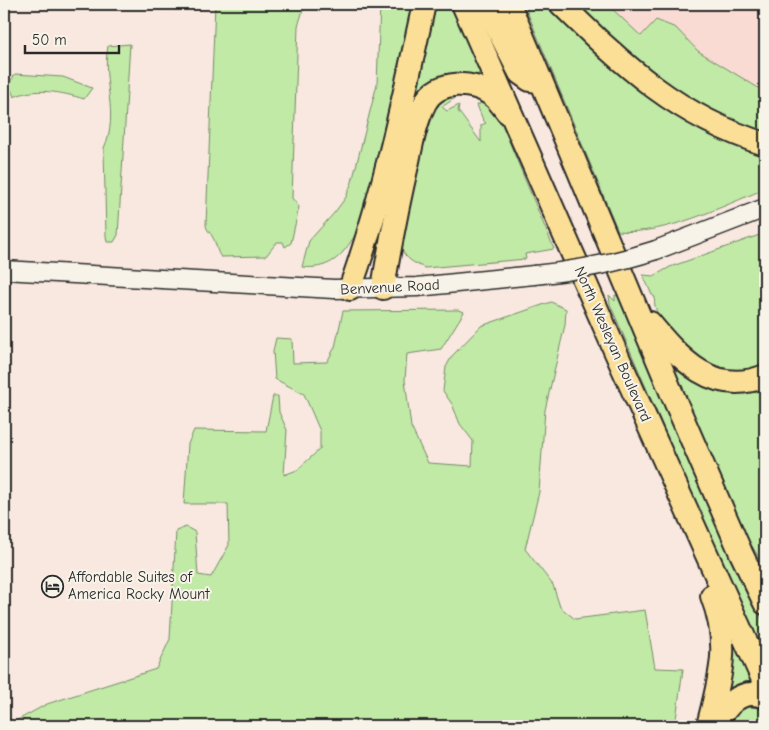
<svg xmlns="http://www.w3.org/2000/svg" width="769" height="730" font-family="'Comic Neue',sans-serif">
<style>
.built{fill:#f9dbd4}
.green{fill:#c0eaa6;stroke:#768a68}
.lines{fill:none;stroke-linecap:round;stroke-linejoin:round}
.secondary-casing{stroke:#2b2b2b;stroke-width:21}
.highway-casing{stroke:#2b2b2b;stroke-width:26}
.secondary{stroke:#f7f3e8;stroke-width:18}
.highway{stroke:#fbdf96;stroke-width:22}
.secondary-bridge-casing{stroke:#2b2b2b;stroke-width:21;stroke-linecap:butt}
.secondary-bridge{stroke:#f7f3e8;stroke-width:18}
.labels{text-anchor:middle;stroke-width:4;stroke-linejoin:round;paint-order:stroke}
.street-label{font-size:15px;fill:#2b2b2b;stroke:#f7f3e8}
.poi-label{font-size:15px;fill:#2b2b2b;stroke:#f7f3e8;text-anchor:start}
</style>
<rect width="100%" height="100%" fill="#f8e8df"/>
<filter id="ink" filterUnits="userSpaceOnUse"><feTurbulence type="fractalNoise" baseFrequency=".02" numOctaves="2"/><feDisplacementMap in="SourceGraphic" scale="10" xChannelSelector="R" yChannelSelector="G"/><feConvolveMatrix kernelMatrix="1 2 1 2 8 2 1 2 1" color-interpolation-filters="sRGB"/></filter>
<g filter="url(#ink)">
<polygon class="built" points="570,4 765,4 765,139"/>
<g class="green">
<path d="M 215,4 L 305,4 L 298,26 L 292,198 L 299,207 L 291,243 L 285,247 L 283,242 L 277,242 L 266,256 L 221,257 C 216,251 217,244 212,236 C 210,232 207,231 206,225 Z"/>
<path d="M 380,4 L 416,4 C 408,41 400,79 391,116 C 382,158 372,219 343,252 C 332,265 317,269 302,267 L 309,241 L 335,212 L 346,197 L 352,182 L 377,84 Z"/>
<polygon points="432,4 456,4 481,70 474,80 426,86 415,97"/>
<path d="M 524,4 L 554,4 L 765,154 L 765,189 C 722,206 665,236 618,231 Z"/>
<polygon points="570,4 607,4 641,36 656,20 676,28 698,51 765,92 765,139 683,100"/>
<path d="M 130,44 L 118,235 L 114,242 L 107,242 L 106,236 L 104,148 C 120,113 101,82 108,46 Z"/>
<path d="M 15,74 L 63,77 L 92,88 L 84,99 C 62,92 35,87 14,97 L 9,84 Z"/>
<path d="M 461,94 L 442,107 L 447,111 L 459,105 L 458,111 L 481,142 L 481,125 L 486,123 L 483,120 L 477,105 L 485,102 L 501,122 L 554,249 L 525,254 L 526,259 L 425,268 C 404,259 401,253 397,231 L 432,108 L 449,95 Z"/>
<path d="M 765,233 L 765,367 C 749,371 734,376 717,369 C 696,362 649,320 655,297 L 652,295 L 643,275 L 654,276 L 670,267 Z"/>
<polygon points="609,295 615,301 615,295 620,297 765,626 765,663 610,304"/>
<polygon points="551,302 566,309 565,325 545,410 539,492 525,549 553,585 560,607 575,619 645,610 655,668 683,669 675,726 4,726 4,716 14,722 47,704 156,669 170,639 176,531 186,527 195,532 198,575 211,577 229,545 228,504 184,504 188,444 194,430 266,431 273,396 278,396 279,412 287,430 284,475 297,470 320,449 320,431 304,394 275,379 273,351 276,338 292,339 293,363 327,362 335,347 343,311 458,310 464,312 441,349 407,354 405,380 411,427 428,463 472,466 473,441 460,424 452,404 443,391 446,367 452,356 481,326"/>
<polygon points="662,352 765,385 764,566 740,526"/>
<path d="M 727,618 L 756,686 C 737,680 730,688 720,703 Z"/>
<polygon points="745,706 765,709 765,726 723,726"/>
</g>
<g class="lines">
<defs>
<g id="secondary">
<polyline points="656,250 765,208"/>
<polyline points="4,270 334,289 417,287 534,275"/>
</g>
<g id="highway">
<polyline points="463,4 621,364 765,684"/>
<polyline points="485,4 520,73 530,80 540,81"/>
<polyline points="509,4 672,394 741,553 765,603"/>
<path d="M 561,4 C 624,66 678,117 765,144"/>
<path d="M 383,288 C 390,245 398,203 408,161 C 412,142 416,120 425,103 C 437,79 474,81 492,95 C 498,99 503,107 507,112"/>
<path d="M 350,289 C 384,194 403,101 424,4"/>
<path d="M 650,323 C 680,359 713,397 765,376"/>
<path d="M 708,726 C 720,677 731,646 712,596"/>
<path d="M 714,726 C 726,707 740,686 765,697"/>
</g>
</defs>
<use href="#secondary" class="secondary-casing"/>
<use href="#highway" class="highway-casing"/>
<use href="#secondary" class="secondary"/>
<use href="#highway" class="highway"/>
<defs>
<path id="secondary-bridge" d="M 534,275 C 576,271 616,263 656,250"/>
</defs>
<use href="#secondary-bridge" class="secondary-bridge-casing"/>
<use href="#secondary-bridge" class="secondary-bridge"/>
</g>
</g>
<defs>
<symbol id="hotel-ring" viewBox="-11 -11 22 22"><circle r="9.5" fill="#f7f3e8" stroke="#2b2b2b" stroke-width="1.5"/><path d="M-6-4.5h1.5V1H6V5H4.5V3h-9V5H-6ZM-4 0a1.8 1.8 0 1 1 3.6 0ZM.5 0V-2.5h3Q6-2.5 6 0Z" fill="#2b2b2b"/></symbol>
</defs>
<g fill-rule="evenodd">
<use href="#hotel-ring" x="40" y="574" width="25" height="25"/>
</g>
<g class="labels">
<g class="street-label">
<text transform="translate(390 287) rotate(-3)" y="5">Benvenue Road</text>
<text transform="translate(613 344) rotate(66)" y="5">North Wesleyan Boulevard</text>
</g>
<g class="poi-label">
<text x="68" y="582">Affordable Suites of<tspan x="68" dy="17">America Rocky Mount</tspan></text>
</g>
</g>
<rect width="769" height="730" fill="none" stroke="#f7f3e8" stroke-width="20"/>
<rect x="10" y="10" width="749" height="710" fill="none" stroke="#2b2b2b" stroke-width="2" filter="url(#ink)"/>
<path d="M25 45v8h94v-8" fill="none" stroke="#2b2b2b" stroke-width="2.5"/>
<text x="32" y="45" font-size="15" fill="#2b2b2b" stroke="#f7f3e8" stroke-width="4" paint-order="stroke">50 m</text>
</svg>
